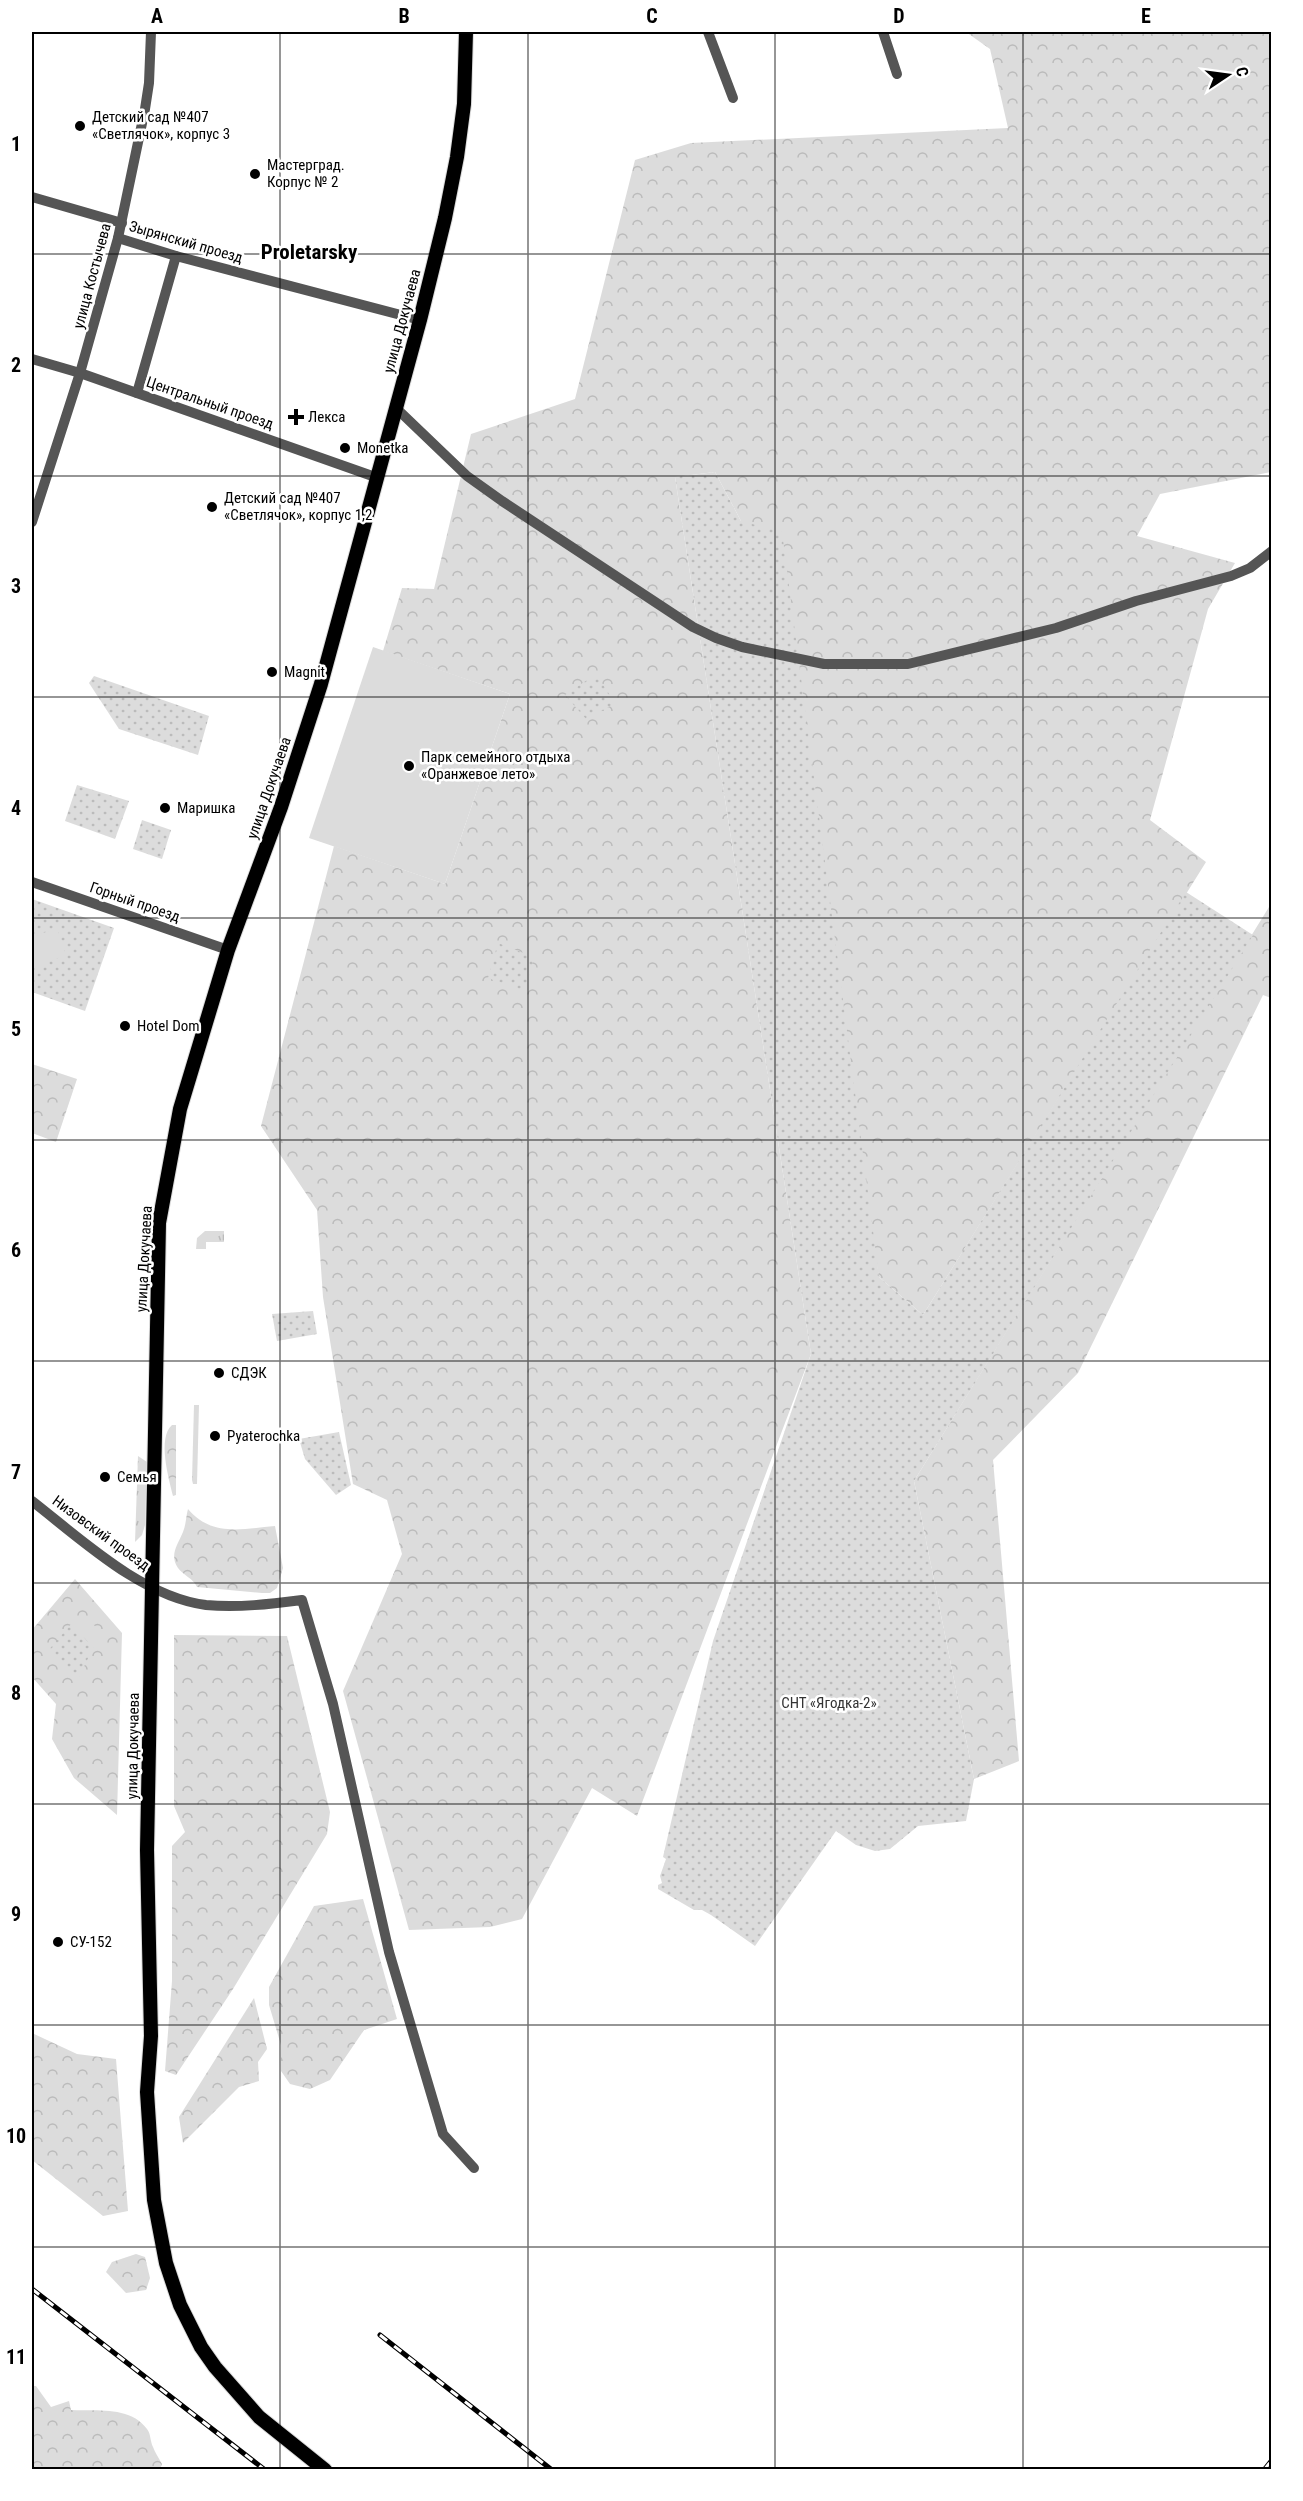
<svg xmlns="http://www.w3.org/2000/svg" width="1303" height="2501" font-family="'Roboto Condensed',sans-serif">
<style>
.grass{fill:url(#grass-tufts)}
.forest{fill:url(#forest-crowns)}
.park{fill:url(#park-dots)}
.pitch{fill:#dcdcdc}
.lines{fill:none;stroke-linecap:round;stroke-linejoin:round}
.major-casing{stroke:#dbdbdb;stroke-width:16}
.minor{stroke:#555;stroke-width:10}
.major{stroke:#000;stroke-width:14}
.rail-casing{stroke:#000;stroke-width:5}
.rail{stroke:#fff;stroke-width:3;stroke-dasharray:9;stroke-linecap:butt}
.grid{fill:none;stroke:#000;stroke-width:1.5;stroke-opacity:0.55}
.poi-dot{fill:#000;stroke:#fff;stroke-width:2}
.labels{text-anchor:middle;stroke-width:5;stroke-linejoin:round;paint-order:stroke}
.poi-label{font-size:15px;fill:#000;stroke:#fff;text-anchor:start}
.street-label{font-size:15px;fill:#000;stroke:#fff}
.park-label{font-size:15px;fill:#333;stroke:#fff}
.district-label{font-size:21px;font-weight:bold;fill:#000;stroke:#fff}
.neatline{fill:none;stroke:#000;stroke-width:2}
.grid-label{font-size:20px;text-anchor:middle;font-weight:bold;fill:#000}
</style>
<defs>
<pattern id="grass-tufts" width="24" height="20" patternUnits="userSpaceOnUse" patternTransform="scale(1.5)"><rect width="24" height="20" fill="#dcdcdc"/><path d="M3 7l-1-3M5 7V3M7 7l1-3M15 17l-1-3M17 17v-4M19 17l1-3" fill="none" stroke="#bbb"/></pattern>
<pattern id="forest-crowns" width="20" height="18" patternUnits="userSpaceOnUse" patternTransform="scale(1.5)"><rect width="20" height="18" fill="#dcdcdc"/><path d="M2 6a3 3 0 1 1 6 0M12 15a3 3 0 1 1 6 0" fill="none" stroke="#bbb"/></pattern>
<pattern id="park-dots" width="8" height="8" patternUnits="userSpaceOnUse" patternTransform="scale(1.5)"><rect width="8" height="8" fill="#dcdcdc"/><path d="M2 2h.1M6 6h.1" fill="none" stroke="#bbb" stroke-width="1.8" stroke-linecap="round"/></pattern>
</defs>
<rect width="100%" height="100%" fill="#fff"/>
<g class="grass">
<polygon points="205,1231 224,1231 224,1242 206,1242 206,1249 196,1249 197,1238"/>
<polygon points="194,1405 199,1405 197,1484 193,1484 192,1480"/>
<polygon points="138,1456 147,1462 145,1525 142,1535 135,1542"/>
</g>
<g class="forest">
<polygon points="966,32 1271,32 1271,472 1160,494 1137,536 1235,563 1208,609 1150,820 1206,862 923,1315 879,1277 741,521 715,472 675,477 811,1354 637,1816 592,1788 522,1919 490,1927 409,1930 343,1691 402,1554 387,1500 353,1484 323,1297 317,1210 261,1126 334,846 445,884 510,694 383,651 402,588 434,589 471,434 575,399 635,160 691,143 1008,128 990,49"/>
<polygon points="1269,907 1271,907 1271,998 1263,995 1078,1373 993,1460 1019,1761 974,1779 914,1481"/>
<polygon points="32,1064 77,1079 56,1142 32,1133"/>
<path d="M 172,1425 L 176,1425 L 176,1495 L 173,1496 C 169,1479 157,1438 172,1425 Z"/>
<path d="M 188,1509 C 212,1537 241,1529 275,1526 L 283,1568 L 277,1588 L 270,1593 L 262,1593 L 197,1587 C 194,1579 183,1575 178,1568 C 169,1555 178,1544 183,1532 C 186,1525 186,1516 188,1509 Z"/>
<polygon points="75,1579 122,1633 117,1815 74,1778 52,1739 56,1704 32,1677 32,1630"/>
<polygon points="174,1635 287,1636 330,1812 327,1834 233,1989 176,2075 165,2071 172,1981 172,1846 185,1832 174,1806"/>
<polygon points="363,1899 397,2019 364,2030 330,2080 310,2089 290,2084 281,2071 281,2045 269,2005 269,1987 314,1906"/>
<polygon points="254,1998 267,2049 258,2062 259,2081 239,2087 183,2143 179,2117"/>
<polygon points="32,2033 77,2054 116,2059 128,2211 103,2216 32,2160"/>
<polygon points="136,2254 145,2257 150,2278 146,2290 126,2293 106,2272 112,2262"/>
<path d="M 32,2386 L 36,2386 L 51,2407 L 69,2401 L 71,2410 C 96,2411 131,2406 147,2429 C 151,2434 150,2441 153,2447 C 155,2453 159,2458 162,2464 L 160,2469 L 32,2469 Z"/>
</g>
<g class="park">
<polygon points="715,472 741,521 782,532 879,1277 923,1315 1186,892 1253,935 914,1481 974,1779 966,1821 918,1826 890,1849 875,1851 856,1845 836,1831 755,1946 711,1915 702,1910 694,1910 658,1889 658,1885 662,1883 660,1876 666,1859 663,1857 713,1641 811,1354 675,477"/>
<polygon points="596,674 615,703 587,720 565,695"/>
<polygon points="94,676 209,716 198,755 119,729 89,683"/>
<polygon points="77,785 129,801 115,839 65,821"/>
<polygon points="142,820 171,830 162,859 133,849"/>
<polygon points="32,899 114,928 85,1011 32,992"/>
<polygon points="498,943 534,957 525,991 488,978"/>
<polygon points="313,1311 317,1334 277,1341 272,1314"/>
<polygon points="339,1432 351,1485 336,1495 305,1459 299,1439"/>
<polygon points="72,1623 93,1648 78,1679 47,1652"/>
</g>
<g class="pitch">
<polygon points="373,647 510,694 445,884 309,838"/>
<polygon points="57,928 66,955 32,968 32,937"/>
<polygon points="82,1612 104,1636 93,1648 72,1623"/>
</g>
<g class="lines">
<defs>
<polyline id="major" points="325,2470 259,2417 215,2367 201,2347 180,2305 166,2263 154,2200 147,2092 151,2036 147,1850 159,1223 180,1109 228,950 281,807 321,684 420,320 445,218 457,157 464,104 466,32"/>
</defs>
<use href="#major" class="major-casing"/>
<g class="minor">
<polyline points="708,32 733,98"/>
<polyline points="883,32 897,74"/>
<polyline points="32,197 122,223"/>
<polyline points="118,238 176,256 420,320"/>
<polyline points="32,359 80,373 378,478"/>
<polyline points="137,393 176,256"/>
<polyline points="396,408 467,476 502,501 693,627 716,638 742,647 824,664 908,664 1056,628 1136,601 1231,576 1250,568 1272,551"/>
<polyline points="32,522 80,373 118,238 145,109 149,83 151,32"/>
<polyline points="32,882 228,950"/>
<path d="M 32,1501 C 81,1539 142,1597 206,1605 C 238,1608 271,1604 302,1600 L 333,1704 L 389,1952 L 443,2134 L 474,2168"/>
</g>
<use href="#major" class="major"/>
<defs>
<g id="rail">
<polyline points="32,2289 265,2470"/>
<polyline points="380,2335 552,2470"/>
<polyline points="1264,2470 1272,2460"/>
</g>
</defs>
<use href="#rail" class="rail-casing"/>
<use href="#rail" class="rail"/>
</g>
<path class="grid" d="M 280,32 L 280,2470M 528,32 L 528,2470M 775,32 L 775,2470M 1023,32 L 1023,2470M 32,254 L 1272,254M 32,476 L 1272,476M 32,697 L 1272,697M 32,918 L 1272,918M 32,1140 L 1272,1140M 32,1361 L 1272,1361M 32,1583 L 1272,1583M 32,1804 L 1272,1804M 32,2025 L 1272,2025M 32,2247 L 1272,2247"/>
<g class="poi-dot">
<circle cx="80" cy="126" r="6"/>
<circle cx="255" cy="174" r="6"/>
<path d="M293 408h6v6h6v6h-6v6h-6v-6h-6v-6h6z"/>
<circle cx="345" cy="448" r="6"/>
<circle cx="212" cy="507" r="6"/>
<circle cx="272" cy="672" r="6"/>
<circle cx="409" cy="766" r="6"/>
<circle cx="165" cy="808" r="6"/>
<circle cx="125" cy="1026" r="6"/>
<circle cx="219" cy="1373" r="6"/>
<circle cx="215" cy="1436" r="6"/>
<circle cx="105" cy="1477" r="6"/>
<circle cx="58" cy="1942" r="6"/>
</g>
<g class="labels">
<g class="poi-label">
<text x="92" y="122">Детский сад №407<tspan x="92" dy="17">«Светлячок», корпус 3</tspan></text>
<text x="267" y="170">Мастерград.<tspan x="267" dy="17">Корпус № 2</tspan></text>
<text x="308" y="422">Лекса</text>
<text x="357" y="453">Monetka</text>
<text x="224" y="503">Детский сад №407<tspan x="224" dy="17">«Светлячок», корпус 1,2</tspan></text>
<text x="284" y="677">Magnit</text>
<text x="421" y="762">Парк семейного отдыха<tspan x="421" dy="17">«Оранжевое лето»</tspan></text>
<text x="177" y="813">Маришка</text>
<text x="137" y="1031">Hotel Dom</text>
<text x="231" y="1378">СДЭК</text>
<text x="227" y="1441">Pyaterochka</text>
<text x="117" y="1482">Семья</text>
<text x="70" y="1947">СУ-152</text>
</g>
<g class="street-label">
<text transform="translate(186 242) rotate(16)" y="5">Зырянский проезд</text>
<text transform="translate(92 276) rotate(-75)" y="5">улица Костычева</text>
<text transform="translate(402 321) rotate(-75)" y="5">улица Докучаева</text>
<text transform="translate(210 403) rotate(19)" y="5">Центральный проезд</text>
<text transform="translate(269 788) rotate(-71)" y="5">улица Докучаева</text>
<text transform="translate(135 902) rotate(19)" y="5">Горный проезд</text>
<text transform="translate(144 1259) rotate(-87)" y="5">улица Докучаева</text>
<text transform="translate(101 1533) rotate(36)" y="5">Низовский проезд</text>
<text transform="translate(133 1746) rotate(-89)" y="5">улица Докучаева</text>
</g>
<g class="park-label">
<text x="829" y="1708">СНТ «Ягодка-2»</text>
</g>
<g class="district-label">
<text x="309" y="259">Proletarsky</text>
</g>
</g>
<rect width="1303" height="2501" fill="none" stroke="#ffffff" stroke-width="66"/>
<g transform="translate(1228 75) rotate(77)" stroke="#ffffff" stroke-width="4.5" paint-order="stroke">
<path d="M0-4.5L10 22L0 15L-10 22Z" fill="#000000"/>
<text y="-9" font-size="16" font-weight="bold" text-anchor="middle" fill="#000000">С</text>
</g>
<rect x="33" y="33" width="1237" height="2435" class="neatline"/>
<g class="grid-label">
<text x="157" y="23">A</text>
<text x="404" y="23">B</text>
<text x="652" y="23">C</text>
<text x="899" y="23">D</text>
<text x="1146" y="23">E</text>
<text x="16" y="151">1</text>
<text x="16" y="372">2</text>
<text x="16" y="593">3</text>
<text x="16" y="815">4</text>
<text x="16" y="1036">5</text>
<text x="16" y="1257">6</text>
<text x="16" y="1479">7</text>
<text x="16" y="1700">8</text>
<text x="16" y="1921">9</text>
<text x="16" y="2143">10</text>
<text x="16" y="2364">11</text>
</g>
</svg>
